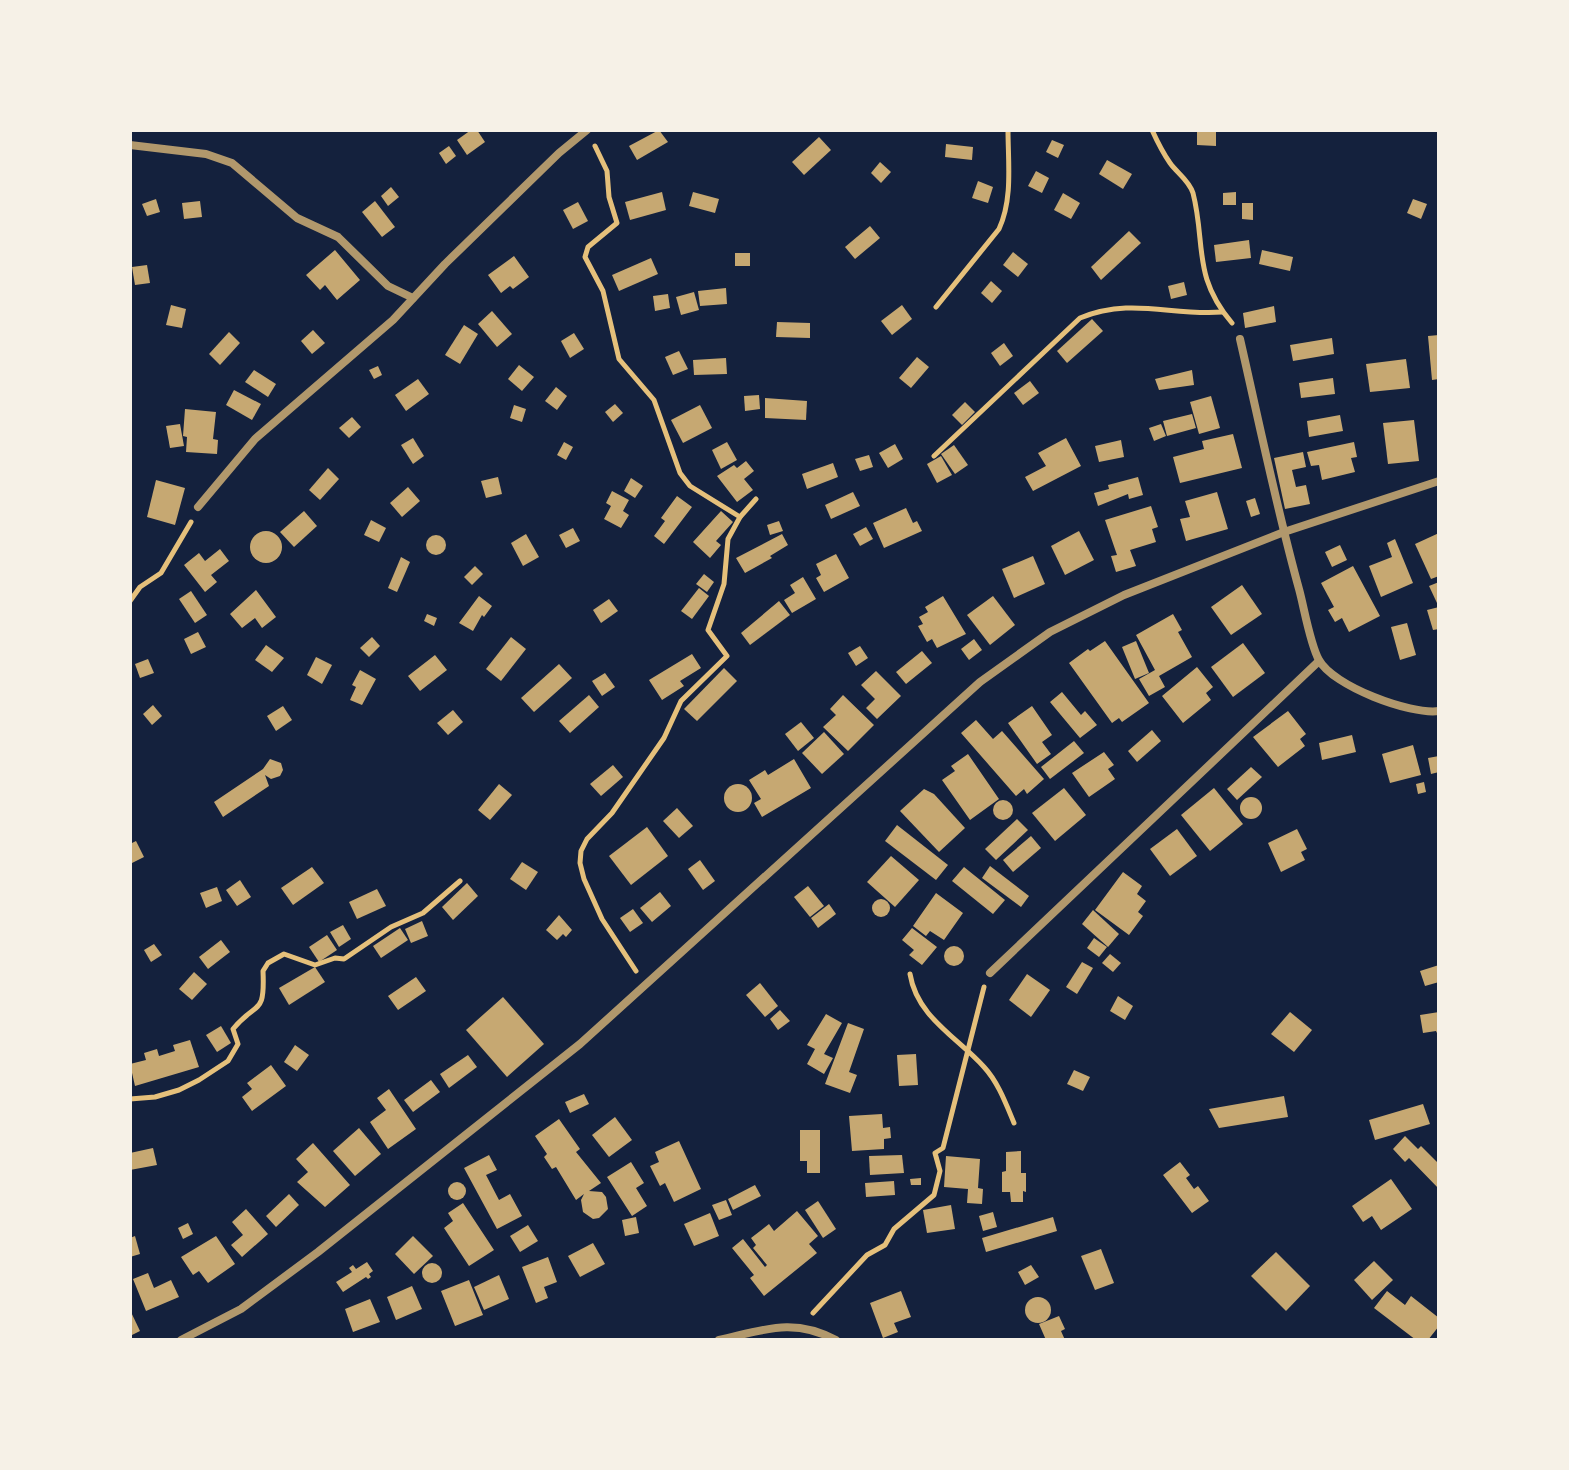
<svg xmlns="http://www.w3.org/2000/svg" width="1569" height="1470" font-family="'Work Sans',sans-serif">
<style>
.building{fill:#c6a872}
.lines{fill:none;stroke-linecap:round;stroke-linejoin:round}
.path{stroke:#e5c07b;stroke-width:5}
.minor{stroke:#b1986c;stroke-width:8}
</style>
<rect width="100%" height="100%" fill="#14213d"/>
<g class="building">
<polygon points="471,130 477,130 485,142 467,155 457,140"/>
<polygon points="659,130 668,142 637,160 629,146"/>
<polygon points="1197,130 1216,130 1216,146 1197,145"/>
<polygon points="819,137 831,150 804,175 792,162"/>
<polygon points="1052,140 1064,145 1058,158 1046,152"/>
<polygon points="946,144 973,147 972,160 945,157"/>
<polygon points="449,146 456,156 446,164 439,153"/>
<polygon points="1107,160 1132,174 1123,189 1099,174"/>
<polygon points="880,162 891,172 881,183 871,173"/>
<polygon points="1036,171 1049,178 1042,193 1028,186"/>
<polygon points="978,181 993,187 988,203 972,198"/>
<polygon points="391,187 399,197 388,206 381,196"/>
<polygon points="662,192 666,210 630,220 625,202"/>
<polygon points="693,192 719,199 715,213 689,206"/>
<polygon points="1236,192 1236,205 1223,205 1223,193"/>
<polygon points="1063,193 1080,203 1071,219 1054,210"/>
<polygon points="156,199 160,212 147,216 142,204"/>
<polygon points="1413,199 1427,204 1421,219 1407,213"/>
<polygon points="200,201 202,217 184,219 182,203"/>
<polygon points="375,201 395,227 382,237 362,212"/>
<polygon points="578,202 588,221 573,229 563,210"/>
<polygon points="1242,203 1253,203 1253,220 1242,219"/>
<polygon points="870,226 880,238 855,259 845,247"/>
<polygon points="1129,231 1141,243 1101,280 1091,267"/>
<polygon points="1249,240 1251,258 1216,262 1214,245"/>
<polygon points="335,250 360,280 337,300 325,285 320,290 306,275"/>
<polygon points="1262,250 1293,257 1290,271 1259,264"/>
<polygon points="1013,252 1028,264 1018,277 1003,265"/>
<rect x="735" y="253" width="15" height="13"/>
<polygon points="514,256 529,277 513,289 510,286 501,293 488,275"/>
<polygon points="651,258 658,274 619,291 612,275"/>
<polygon points="147,265 150,283 135,285 132,267"/>
<polygon points="991,281 1002,291 992,303 981,293"/>
<polygon points="1184,282 1187,295 1171,299 1168,286"/>
<polygon points="726,288 727,304 700,306 698,291"/>
<polygon points="694,292 699,310 681,315 676,297"/>
<polygon points="668,294 670,308 655,311 653,296"/>
<polygon points="171,305 186,309 182,328 166,325"/>
<polygon points="902,305 912,319 892,335 881,321"/>
<polygon points="1274,306 1276,322 1245,328 1243,313"/>
<polygon points="492,311 512,334 497,347 478,324"/>
<polygon points="1092,319 1103,331 1067,363 1057,351"/>
<polygon points="777,322 810,323 810,338 776,337"/>
<polygon points="464,325 478,334 460,364 445,355"/>
<polygon points="313,330 325,343 312,354 301,341"/>
<polygon points="229,332 240,343 220,365 209,354"/>
<polygon points="574,333 584,349 570,358 561,341"/>
<polygon points="1439,335 1439,379 1432,380 1428,336"/>
<polygon points="1332,338 1334,354 1293,361 1290,345"/>
<polygon points="1004,343 1013,356 1000,366 991,353"/>
<polygon points="679,351 688,369 673,375 665,357"/>
<polygon points="917,357 929,367 911,388 899,378"/>
<polygon points="726,358 727,374 694,375 693,360"/>
<polygon points="1406,359 1410,388 1370,392 1366,364"/>
<polygon points="519,365 534,377 522,391 508,379"/>
<polygon points="378,366 382,375 374,379 369,370"/>
<polygon points="254,370 276,384 268,397 245,382"/>
<polygon points="1192,370 1194,385 1159,390 1155,379"/>
<polygon points="1333,378 1335,394 1301,398 1299,383"/>
<polygon points="418,379 429,394 406,411 395,395"/>
<polygon points="1030,381 1039,393 1023,405 1014,393"/>
<polygon points="556,387 567,396 557,410 545,401"/>
<polygon points="234,390 261,404 252,420 226,405"/>
<polygon points="759,395 760,409 745,411 744,396"/>
<polygon points="1211,396 1220,428 1199,434 1190,402"/>
<polygon points="765,398 807,401 806,420 765,418"/>
<polygon points="965,402 975,412 962,425 952,415"/>
<polygon points="615,404 623,413 613,422 605,412"/>
<polygon points="514,405 526,409 522,422 510,418"/>
<polygon points="700,405 712,428 683,443 671,420"/>
<polygon points="185,409 216,412 213,439 218,440 217,454 186,452 187,437 183,436"/>
<polygon points="1192,414 1196,428 1167,436 1163,421"/>
<polygon points="1340,415 1343,431 1309,437 1307,421"/>
<polygon points="352,417 361,427 349,438 339,428"/>
<polygon points="1414,420 1419,461 1388,464 1383,423"/>
<polygon points="180,424 184,446 170,448 166,426"/>
<polygon points="1161,424 1166,436 1154,441 1149,428"/>
<polygon points="1233,434 1242,468 1180,483 1173,457 1204,449 1202,441"/>
<polygon points="413,438 424,456 413,464 401,445"/>
<polygon points="1066,438 1081,466 1033,491 1025,477 1046,466 1038,453"/>
<polygon points="1121,440 1124,457 1099,462 1095,446"/>
<polygon points="564,442 573,447 566,460 557,455"/>
<polygon points="727,442 737,460 721,469 712,450"/>
<polygon points="1354,442 1357,457 1351,458 1355,472 1322,480 1319,465 1311,466 1307,452"/>
<polygon points="895,444 903,459 888,468 879,453"/>
<polygon points="954,445 968,465 955,474 941,454"/>
<polygon points="1303,452 1306,467 1292,470 1296,487 1306,485 1310,504 1285,509 1274,458"/>
<polygon points="869,455 873,467 860,471 855,459"/>
<polygon points="941,456 952,475 937,483 927,464"/>
<polygon points="746,461 754,471 744,479 753,490 737,502 717,476 734,465 737,468"/>
<polygon points="833,463 838,477 807,489 802,474"/>
<polygon points="328,468 339,479 320,500 309,490"/>
<polygon points="498,477 502,494 486,498 481,481"/>
<polygon points="1138,477 1143,495 1129,499 1128,494 1098,506 1094,493 1109,489 1108,485"/>
<polygon points="631,478 643,486 635,498 624,491"/>
<polygon points="156,480 185,488 175,525 147,517"/>
<polygon points="408,487 420,501 402,517 390,503"/>
<polygon points="612,491 629,500 623,511 629,515 621,528 604,519 611,506 606,503"/>
<polygon points="853,492 860,506 831,519 825,505"/>
<polygon points="1217,492 1228,529 1186,541 1180,519 1190,517 1185,501"/>
<polygon points="677,496 692,507 664,544 654,536 665,521 661,518"/>
<polygon points="1255,498 1260,514 1251,517 1246,501"/>
<polygon points="1151,506 1158,527 1152,529 1156,542 1130,550 1136,566 1116,572 1111,556 1117,555 1105,520"/>
<polygon points="906,508 913,523 917,521 922,531 884,548 873,523"/>
<polygon points="304,511 317,526 294,547 280,532"/>
<polygon points="721,511 733,522 716,541 721,545 710,558 693,542"/>
<polygon points="371,520 386,528 379,542 364,535"/>
<polygon points="779,521 783,531 770,535 767,525"/>
<polygon points="866,527 873,539 860,546 853,534"/>
<polygon points="573,528 580,541 566,548 559,535"/>
<circle cx="266" cy="547" r="16"/>
<polygon points="1079,531 1094,560 1065,575 1051,546"/>
<polygon points="1439,533 1439,576 1431,579 1415,544"/>
<polygon points="526,534 539,557 523,566 511,543"/>
<polygon points="782,534 788,545 770,556 772,558 745,573 736,558"/>
<circle cx="436" cy="545" r="10"/>
<polygon points="1395,539 1413,583 1381,597 1369,566 1392,557 1387,543"/>
<polygon points="1340,545 1347,560 1332,567 1325,552"/>
<polygon points="220,549 229,561 211,575 217,582 205,592 184,565 199,553 205,561"/>
<polygon points="836,554 849,578 824,592 816,578 821,575 816,564"/>
<polygon points="1033,556 1045,584 1014,598 1002,569"/>
<polygon points="401,557 410,562 397,592 388,588"/>
<polygon points="475,566 483,574 472,585 464,577"/>
<polygon points="1353,566 1380,616 1349,632 1342,618 1335,622 1328,610 1334,607 1321,583"/>
<polygon points="704,574 714,582 707,592 696,584"/>
<polygon points="803,577 816,599 792,613 784,600 795,593 790,585"/>
<polygon points="1439,582 1439,602 1437,603 1429,586"/>
<polygon points="1242,585 1262,614 1231,635 1211,607"/>
<polygon points="699,588 709,596 692,619 681,611"/>
<polygon points="256,590 276,617 262,628 255,618 242,628 230,614"/>
<polygon points="191,591 207,615 195,623 179,599"/>
<polygon points="479,596 492,606 484,617 482,615 473,631 459,623"/>
<polygon points="943,596 966,634 937,648 932,639 927,642 918,626 923,624 919,617 928,612 925,607"/>
<polygon points="993,596 1015,625 990,645 967,615"/>
<polygon points="609,599 618,611 601,623 593,610"/>
<polygon points="779,601 790,615 750,645 741,633"/>
<polygon points="1439,607 1439,629 1433,630 1427,610"/>
<polygon points="427,614 437,618 434,626 424,621"/>
<polygon points="1173,614 1182,630 1178,632 1192,657 1159,676 1165,687 1149,696 1139,679 1155,670 1136,635"/>
<polygon points="1407,623 1416,655 1400,660 1391,627"/>
<polygon points="198,632 206,647 191,654 184,639"/>
<polygon points="372,637 380,646 369,657 360,648"/>
<polygon points="511,637 526,649 501,681 486,669"/>
<polygon points="974,639 982,650 969,660 961,649"/>
<polygon points="1105,641 1149,703 1122,722 1119,718 1112,723 1069,663 1088,649 1090,651"/>
<polygon points="1136,641 1149,673 1135,679 1122,647"/>
<polygon points="1243,643 1265,673 1233,697 1211,667"/>
<polygon points="266,645 284,658 272,672 255,660"/>
<polygon points="860,646 868,658 856,666 848,653"/>
<polygon points="922,651 932,663 906,684 896,672"/>
<polygon points="692,654 701,668 680,681 684,686 662,700 649,680"/>
<polygon points="435,655 447,670 420,691 408,676"/>
<polygon points="316,657 332,665 322,684 307,675"/>
<polygon points="148,659 154,673 140,678 135,664"/>
<polygon points="559,664 572,678 534,712 521,698"/>
<polygon points="1197,667 1213,687 1206,693 1211,700 1183,723 1162,696"/>
<polygon points="724,668 737,681 697,721 684,709"/>
<polygon points="360,670 376,679 362,705 350,700 356,687 352,685"/>
<polygon points="876,671 901,696 877,719 866,708 875,699 861,685"/>
<polygon points="605,673 615,687 602,696 592,681"/>
<polygon points="1062,692 1081,715 1085,711 1097,725 1080,738 1050,702"/>
<polygon points="589,695 599,707 570,733 559,721"/>
<polygon points="843,695 874,725 848,751 823,727 836,715 830,709"/>
<polygon points="153,705 162,716 152,725 143,714"/>
<polygon points="283,706 292,720 276,731 267,716"/>
<polygon points="1032,706 1052,735 1042,742 1051,754 1037,764 1008,723"/>
<polygon points="453,710 463,722 448,735 437,723"/>
<polygon points="1288,711 1306,734 1300,739 1305,746 1278,767 1253,737"/>
<polygon points="976,720 993,739 1002,731 1044,779 1027,794 1024,789 1016,796 961,733"/>
<polygon points="801,722 814,738 798,751 785,734"/>
<polygon points="1152,730 1161,741 1137,762 1128,751"/>
<polygon points="824,732 844,754 822,774 802,753"/>
<polygon points="1352,735 1356,752 1322,760 1319,743"/>
<polygon points="1074,741 1084,753 1050,779 1041,767"/>
<polygon points="1413,745 1421,775 1390,783 1382,754"/>
<polygon points="1104,752 1114,765 1108,769 1115,779 1089,797 1072,773"/>
<polygon points="968,754 999,799 970,820 942,780 955,771 951,766"/>
<polygon points="1439,756 1439,772 1431,774 1428,758"/>
<polygon points="270,759 281,763 283,770 280,776 271,779 265,775 269,786 223,817 214,802 263,769"/>
<polygon points="794,759 811,788 762,817 754,803 761,799 749,780 765,770 768,775"/>
<polygon points="613,765 623,777 601,796 590,784"/>
<polygon points="1251,767 1262,777 1237,800 1227,789"/>
<polygon points="1424,782 1426,792 1418,794 1416,784"/>
<circle cx="738" cy="798" r="14"/>
<polygon points="499,784 512,795 490,820 478,810"/>
<polygon points="1064,788 1086,815 1055,841 1032,813"/>
<polygon points="1214,788 1243,824 1210,851 1181,815"/>
<polygon points="924,789 934,794 965,828 939,852 900,811"/>
<circle cx="1251" cy="808" r="11"/>
<circle cx="1003" cy="810" r="10"/>
<polygon points="677,808 693,826 679,838 663,821"/>
<polygon points="1017,819 1028,830 996,860 985,849"/>
<polygon points="897,825 948,865 936,880 885,841"/>
<polygon points="647,827 668,856 631,885 609,856"/>
<polygon points="1177,829 1197,856 1170,876 1150,849"/>
<polygon points="1297,829 1307,849 1301,852 1305,860 1281,872 1268,843"/>
<polygon points="1031,836 1041,848 1013,872 1003,860"/>
<polygon points="136,841 144,857 132,863 130,844"/>
<polygon points="891,856 919,880 895,907 867,882"/>
<polygon points="700,860 715,881 703,890 688,869"/>
<polygon points="522,862 538,872 526,890 510,879"/>
<polygon points="990,866 1029,896 1021,907 982,878"/>
<polygon points="312,867 324,883 293,905 281,888"/>
<polygon points="964,867 1005,900 993,914 952,881"/>
<polygon points="1123,872 1142,886 1137,894 1146,901 1138,912 1143,916 1129,935 1095,910"/>
<polygon points="240,880 251,897 237,906 226,890"/>
<polygon points="467,883 478,896 453,920 442,907"/>
<polygon points="808,886 824,906 810,917 794,897"/>
<polygon points="217,887 222,901 206,908 200,893"/>
<polygon points="377,889 386,906 357,919 349,902"/>
<polygon points="660,892 671,906 652,922 640,908"/>
<polygon points="936,893 963,913 944,940 930,931 926,936 913,926"/>
<circle cx="881" cy="908" r="9"/>
<polygon points="829,904 836,914 818,928 811,918"/>
<polygon points="633,909 643,923 630,932 620,918"/>
<polygon points="1093,910 1119,934 1108,947 1082,924"/>
<polygon points="559,915 572,930 566,937 563,934 557,940 546,930"/>
<polygon points="422,921 428,936 411,943 405,929"/>
<polygon points="343,925 351,939 339,947 330,932"/>
<polygon points="400,928 408,940 381,958 373,946"/>
<polygon points="912,928 937,947 922,965 909,955 914,950 902,940"/>
<polygon points="327,935 337,950 319,962 309,947"/>
<polygon points="1094,938 1107,947 1099,957 1087,948"/>
<polygon points="221,940 230,952 208,969 199,957"/>
<polygon points="154,944 162,955 151,962 144,950"/>
<circle cx="954" cy="956" r="10"/>
<polygon points="1110,954 1121,963 1113,972 1102,963"/>
<polygon points="1082,962 1093,968 1077,994 1066,987"/>
<polygon points="1439,965 1439,982 1425,986 1420,971"/>
<polygon points="315,967 325,982 289,1005 279,988"/>
<polygon points="194,972 207,984 192,1000 179,989"/>
<polygon points="1027,974 1050,990 1031,1017 1009,1000"/>
<polygon points="416,977 426,991 398,1010 388,996"/>
<polygon points="760,983 778,1006 765,1017 746,995"/>
<polygon points="1118,996 1133,1006 1125,1020 1110,1011"/>
<polygon points="503,997 544,1044 507,1077 466,1030"/>
<polygon points="780,1010 790,1021 778,1030 770,1019"/>
<polygon points="1290,1012 1312,1030 1294,1052 1271,1034"/>
<polygon points="1439,1012 1439,1037 1436,1031 1423,1033 1420,1015"/>
<polygon points="826,1014 842,1023 824,1054 833,1058 824,1074 807,1064 815,1049 807,1045"/>
<polygon points="848,1023 864,1029 849,1072 857,1075 850,1093 825,1084"/>
<polygon points="221,1026 231,1043 217,1052 206,1035"/>
<polygon points="190,1040 199,1067 135,1086 130,1064 146,1060 144,1053 157,1049 159,1056 175,1051 173,1045"/>
<polygon points="295,1045 309,1055 297,1071 284,1062"/>
<polygon points="916,1054 918,1085 899,1086 897,1055"/>
<polygon points="468,1055 477,1067 449,1088 440,1074"/>
<polygon points="271,1065 286,1086 252,1111 242,1097 252,1089 247,1083"/>
<polygon points="1074,1070 1090,1077 1083,1091 1067,1084"/>
<polygon points="431,1080 440,1092 413,1112 404,1100"/>
<polygon points="389,1089 416,1129 388,1149 370,1122 386,1110 377,1098"/>
<polygon points="584,1094 589,1104 570,1113 565,1102"/>
<polygon points="1284,1096 1288,1117 1219,1128 1209,1109"/>
<polygon points="1423,1104 1430,1124 1375,1140 1369,1120"/>
<polygon points="882,1114 883,1128 890,1127 891,1138 884,1139 884,1149 852,1151 849,1116"/>
<polygon points="615,1117 632,1140 609,1157 592,1135"/>
<polygon points="559,1119 580,1149 576,1152 601,1183 589,1191 602,1192 606,1197 608,1209 599,1218 593,1219 583,1212 581,1200 584,1194 576,1200 556,1167 552,1169 544,1157 547,1154 535,1136"/>
<polygon points="359,1128 381,1154 355,1176 333,1151"/>
<polygon points="800,1130 820,1130 820,1173 807,1173 807,1161 800,1161"/>
<polygon points="1405,1136 1418,1149 1421,1146 1439,1164 1439,1189 1409,1158 1405,1162 1393,1149"/>
<polygon points="679,1141 701,1189 674,1202 665,1183 660,1186 650,1166 659,1162 655,1152"/>
<polygon points="313,1143 350,1185 325,1207 297,1182 308,1172 296,1159"/>
<polygon points="153,1148 157,1165 130,1170 130,1153"/>
<polygon points="1021,1151 1021,1173 1026,1173 1026,1192 1023,1191 1023,1202 1011,1202 1010,1192 1002,1192 1002,1172 1006,1171 1006,1152"/>
<polygon points="489,1155 497,1170 486,1175 499,1200 510,1194 522,1216 497,1229 464,1168"/>
<polygon points="902,1155 904,1173 870,1175 869,1156"/>
<polygon points="946,1156 980,1159 978,1188 983,1189 982,1204 967,1203 968,1189 944,1187"/>
<polygon points="631,1162 644,1183 636,1188 647,1206 632,1216 607,1177"/>
<polygon points="1180,1162 1190,1175 1186,1178 1194,1189 1198,1186 1209,1201 1192,1213 1163,1175"/>
<polygon points="921,1178 921,1185 911,1185 910,1179"/>
<polygon points="1391,1179 1412,1209 1381,1230 1372,1216 1363,1222 1352,1206"/>
<polygon points="894,1181 895,1195 866,1197 865,1183"/>
<circle cx="457" cy="1191" r="9"/>
<polygon points="755,1185 761,1196 733,1210 728,1199"/>
<polygon points="289,1194 299,1205 276,1227 266,1216"/>
<polygon points="726,1200 732,1215 719,1220 712,1205"/>
<polygon points="818,1201 836,1229 823,1238 805,1210"/>
<polygon points="463,1203 494,1250 469,1266 444,1228 453,1221 448,1213"/>
<polygon points="951,1205 955,1229 927,1233 923,1210"/>
<polygon points="246,1209 268,1234 242,1257 231,1245 243,1235 232,1222"/>
<polygon points="797,1211 818,1236 809,1244 817,1253 764,1296 750,1278 754,1275 732,1248 743,1239 765,1267 767,1265 753,1248 756,1245 751,1238 769,1224 774,1231"/>
<polygon points="993,1212 997,1227 983,1231 979,1216"/>
<polygon points="710,1213 719,1236 694,1246 684,1224"/>
<polygon points="636,1217 639,1233 625,1236 622,1220"/>
<polygon points="1053,1217 1057,1231 986,1252 982,1238"/>
<polygon points="188,1223 193,1234 183,1239 178,1228"/>
<polygon points="528,1225 538,1241 520,1252 510,1236"/>
<polygon points="135,1236 140,1254 130,1257 130,1238"/>
<polygon points="216,1236 235,1264 208,1283 199,1271 193,1275 181,1257"/>
<polygon points="413,1236 433,1256 414,1274 395,1254"/>
<polygon points="593,1243 605,1264 580,1277 568,1256"/>
<polygon points="1101,1249 1114,1283 1095,1290 1081,1256"/>
<polygon points="1276,1252 1310,1286 1286,1311 1251,1276"/>
<polygon points="548,1257 557,1282 544,1287 548,1298 536,1303 522,1267"/>
<polygon points="1374,1261 1393,1280 1372,1300 1354,1280"/>
<polygon points="367,1262 373,1271 369,1274 371,1277 368,1279 366,1277 343,1292 336,1282 352,1272 349,1268 353,1265 356,1269"/>
<circle cx="432" cy="1273" r="10"/>
<polygon points="1031,1265 1039,1277 1025,1285 1018,1272"/>
<polygon points="148,1273 154,1288 171,1280 179,1297 146,1311 133,1279"/>
<polygon points="499,1275 509,1299 484,1310 474,1287"/>
<polygon points="469,1280 483,1315 455,1326 441,1291"/>
<polygon points="412,1286 422,1309 396,1320 387,1297"/>
<polygon points="901,1291 911,1317 894,1323 898,1332 883,1338 870,1303"/>
<polygon points="1387,1291 1405,1305 1411,1296 1439,1318 1439,1326 1428,1340 1416,1340 1374,1308"/>
<circle cx="1038" cy="1310" r="13"/>
<polygon points="370,1299 380,1322 353,1332 345,1309"/>
<polygon points="130,1310 140,1331 130,1336"/>
<polygon points="1059,1316 1065,1329 1061,1331 1065,1340 1046,1340 1039,1324"/>
</g>
<g class="lines">
<g class="path">
<path d="M 1152,130 C 1157,141 1163,153 1170,163 C 1177,173 1189,180 1193,193 C 1206,244 1192,276 1232,323"/>
<polyline points="595,146 607,171 609,197 617,223 588,247 585,257 603,291 619,359 654,400 680,473 690,486 740,517"/>
<path d="M 936,307 L 999,229 C 1013,199 1008,162 1008,130"/>
<path d="M 934,456 L 1080,318 C 1132,297 1170,316 1222,312"/>
<polyline points="130,601 140,587 161,573 191,522"/>
<polyline points="636,971 602,919 584,879 580,863 581,851 587,839 612,813 664,738 681,701 727,656 708,630 724,584 728,539 740,517 756,499"/>
<path d="M 910,974 C 917,1017 957,1037 984,1067 C 998,1082 1006,1104 1014,1123"/>
<path d="M 130,1099 L 155,1097 L 179,1090 L 199,1080 L 228,1061 L 238,1044 L 233,1029 C 257,1000 265,1017 263,971 L 268,963 L 284,954 L 315,965 L 335,958 L 344,959 L 391,927 L 423,913 L 460,881"/>
<polyline points="813,1313 867,1255 885,1245 894,1229 934,1195 940,1171 935,1153 943,1148 984,987"/>
</g>
<g class="minor">
<polyline points="130,145 206,154 232,163 297,218 338,237 388,286 413,298"/>
<path d="M 1240,339 C 1259,422 1276,506 1299,589 C 1304,607 1310,644 1319,660 C 1333,686 1410,715 1439,711"/>
<polyline points="198,507 255,439 393,320 445,264 559,153 587,130"/>
<polyline points="990,973 1319,661"/>
<polyline points="181,1340 241,1309 318,1252 580,1044 980,682 1050,632 1124,595 1284,532 1439,481"/>
<path d="M 719,1340 C 764,1330 793,1317 836,1340"/>
</g>
</g>
<rect width="1569" height="1470" fill="none" stroke="#f6f1e7" stroke-width="264"/>
</svg>
